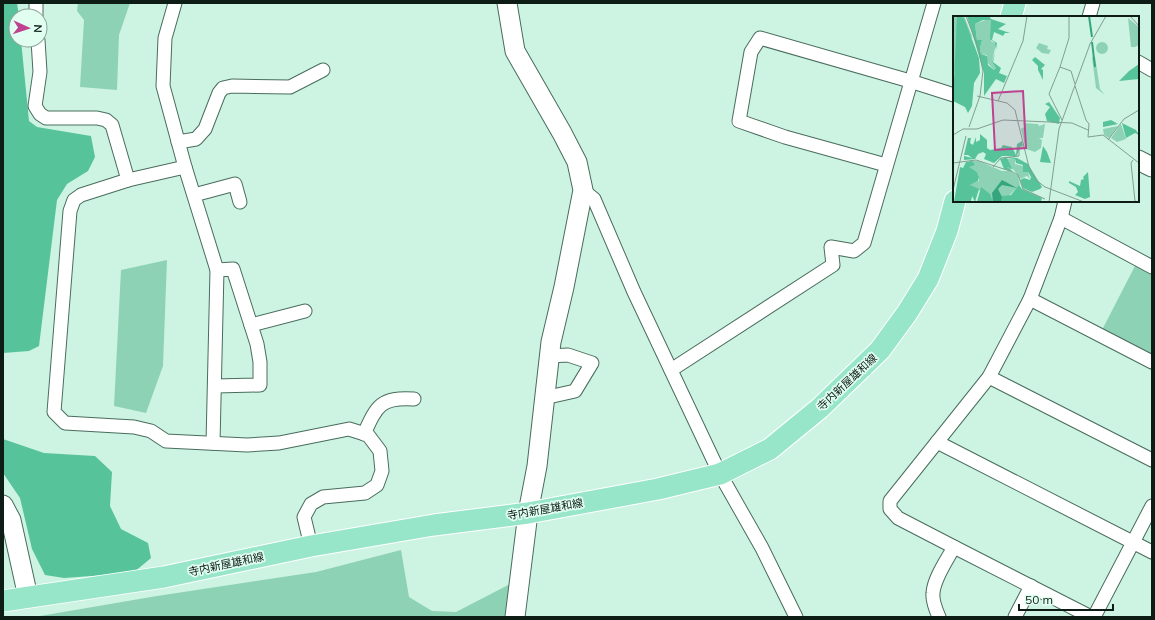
<svg xmlns="http://www.w3.org/2000/svg" width="1155" height="620" font-family="Mulish,'Noto Sans JP',sans-serif">
<style>
.green{fill:#8ed2b5}
.forest{fill:#57c39a}
.lines{fill:none;stroke-linecap:round;stroke-linejoin:round}
.street-casing{stroke:#496c5d;stroke-width:15}
.secondary-casing{stroke:#496c5d;stroke-width:21}
.primary-casing{stroke:#fff;stroke-width:23}
.street{stroke:#fff;stroke-width:13}
.secondary{stroke:#fff;stroke-width:19}
.primary{stroke:#97e6ca;stroke-width:21}
.labels{text-anchor:middle;stroke-width:3.5;stroke-linejoin:round;paint-order:stroke}
.street-label{font-size:11px;fill:#0e1c16;stroke:#e0fff0}
.inset-river{fill:none;stroke:#35a57e;stroke-width:2}
.inset-road{fill:none;stroke:#819e90;stroke-width:1}
.view{fill:#bf4290;fill-opacity:0.15;stroke:#bf4290;stroke-width:2}
.inset-edge{fill:none;stroke:#0e1c16;stroke-width:2}
</style>
<rect width="100%" height="100%" fill="#cdf4e2"/>
<g class="green">
<polygon points="78,3 130,3 119,35 117,90 80,87 84,20 77,11"/>
<polygon points="167,260 163,366 146,413 114,406 121,270"/>
<polygon points="1136,264 1152,272 1152,356 1102,330"/>
<polygon points="401,550 409,597 432,611 456,612 510,584 506,617 34,617 157,596 316,572"/>
</g>
<g class="forest">
<polygon points="3,3 17,3 19,16 16,16 16,40 21,40 29,121 37,127 91,136 95,157 88,171 67,184 57,200 39,346 29,351 3,353"/>
<polygon points="3,439 44,453 95,456 112,472 110,506 121,529 148,543 151,558 133,573 64,578 45,575 32,549 20,498 3,473"/>
</g>
<g class="lines">
<defs>
<g id="street">
<polyline points="175,3 165,38 163,86 185,167 217,270 213,443"/>
<polyline points="36,16 36,3"/>
<polyline points="1089,17 1093,3"/>
<polyline points="38,40 40,72 35,106 40,114 46,118 97,118 106,120 112,125 128,180"/>
<polyline points="1138,62 1152,70"/>
<polyline points="178,142 196,139 205,129 219,93 223,88 232,86 290,87 323,70"/>
<polyline points="886,165 785,137 739,121 751,52 760,38 910,81 954,95"/>
<polyline points="185,167 128,180 81,195 74,200 70,211 54,412 65,423 134,427 151,431 166,441 247,445 279,443 349,429 368,435 380,451 382,471 377,485 365,493 323,497 311,504 304,517 311,546"/>
<polyline points="583,190 594,199 634,292 720,474 762,548 796,617"/>
<polyline points="194,195 235,184 240,202"/>
<polyline points="1061,218 1152,267"/>
<polyline points="1030,299 1152,362"/>
<polyline points="251,325 305,311"/>
<polyline points="671,370 833,265 831,247 854,251 864,243 934,3"/>
<polyline points="989,377 1152,460"/>
<polyline points="215,386 260,385 260,362 257,344 233,269 217,270"/>
<polyline points="544,398 575,391 592,363 568,355 549,356"/>
<path d="M 364,434 C 377,405 381,397 414,399"/>
<polyline points="937,442 1152,552"/>
<polyline points="954,547 1091,617"/>
<path d="M 939,617 C 936,610 932,601 933,593 C 934,578 947,560 954,547 L 898,518 L 890,509 L 890,501 L 989,377 L 1030,299 L 1061,218 L 1065,201"/>
<polyline points="1015,617 1031,586"/>
<polyline points="1094,617 1152,506"/>
</g>
<g id="secondary">
<polyline points="507,3 515,51 562,133 577,162 583,190 564,287 551,342 537,466 528,513 515,617"/>
<polyline points="1138,160 1152,167"/>
<polyline points="3,505 11,520 28,597"/>
</g>
<g id="primary">
<polyline points="1011,17 1015,3"/>
<polyline points="3,601 164,577 311,546 434,525 528,513 658,489 720,474 770,449 820,408 880,350 907,313 928,279 947,231 955,201"/>
</g>
</defs>
<use href="#street" class="street-casing"/>
<use href="#secondary" class="secondary-casing"/>
<use href="#primary" class="primary-casing"/>
<use href="#street" class="street"/>
<use href="#secondary" class="secondary"/>
<use href="#primary" class="primary"/>
</g>
<g class="labels">
<g class="street-label">
<text transform="translate(847 382) rotate(-43)" y="4">寺内新屋雄和線</text>
<text transform="translate(545 509) rotate(-10)" y="4">寺内新屋雄和線</text>
<text transform="translate(226 564) rotate(-12)" y="4">寺内新屋雄和線</text>
</g>
</g>
<g transform="translate(953 16)">
<rect width="186" height="186" fill="#cdf4e2"/>
<path d="M 0,0 L 11,0 L 19,20 L 9,53 L 0,56 ZM 175,2 L 186,11 L 186,29 L 182,31 L 178,31 ZM 35,3 L 38,4 L 39,10 L 38,25 L 43,28 L 39,46 L 43,52 L 41,54 L 34,46 L 34,39 L 28,38 L 27,32 L 29,24 L 24,24 L 22,8 ZM143 32a6 6 0 1 1 12 0a6 6 0 1 1-12 0ZM 86,27 L 95,30 L 94,33 L 98,34 L 96,38 L 89,37 L 83,32 ZM 139,41 L 142,41 L 147,73 L 152,79 L 143,72 ZM 70,107 L 85,108 L 86,110 L 92,108 L 90,122 L 86,122 L 89,124 L 88,132 L 82,136 L 73,133 L 68,113 L 71,111 ZM 168,108 L 173,123 L 164,126 L 158,122 ZM 165,110 L 156,122 L 151,119 L 150,113 ZM 54,143 L 62,143 L 62,148 L 70,150 L 70,156 L 75,156 L 77,163 L 74,160 L 67,163 L 60,153 L 56,153 ZM 17,145 L 26,145 L 49,155 L 56,155 L 65,160 L 67,169 L 49,186 L 38,186 L 31,176 L 18,171 L 18,168 L 26,165 L 26,161 L 24,156 L 16,152 Z" fill="#8ed2b5"/>
<path d="M 4,0 L 11,2 L 26,42 L 27,57 L 21,67 L 19,90 L 15,97 L 12,91 L 0,85 ZM 14,0 L 36,0 L 38,3 L 53,8 L 45,13 L 57,17 L 52,17 L 50,20 L 41,16 L 39,24 L 44,27 L 43,34 L 42,27 L 37,23 L 38,4 L 30,4 L 22,8 L 24,24 L 29,24 L 27,32 L 28,38 L 34,40 L 35,49 L 41,54 L 43,52 L 39,46 L 42,37 L 40,46 L 48,52 L 46,57 L 54,60 L 51,67 L 43,63 L 31,80 L 31,57 ZM 82,41 L 92,49 L 88,53 L 90,54 L 90,64 L 85,54 L 85,50 L 79,44 ZM 186,48 L 186,63 L 166,65 L 176,55 ZM 96,86 L 107,102 L 106,108 L 94,105 L 92,98 L 97,91 L 92,88 ZM 158,104 L 165,108 L 150,111 L 150,106 ZM 169,107 L 183,114 L 186,119 L 182,117 L 173,122 ZM 27,118 L 34,124 L 34,132 L 37,134 L 48,132 L 50,129 L 59,131 L 63,139 L 64,128 L 69,125 L 70,130 L 67,131 L 64,140 L 49,140 L 41,147 L 31,143 L 33,138 L 30,136 L 25,138 L 22,143 L 11,144 L 11,140 L 19,142 L 15,139 L 11,139 L 15,122 L 18,122 L 17,127 L 20,129 L 23,121 L 23,126 L 27,124 ZM 90,130 L 94,136 L 98,147 L 87,146 ZM 56,141 L 64,142 L 75,148 L 89,171 L 87,173 L 79,176 L 70,172 L 67,164 L 71,162 L 77,164 L 78,161 L 75,156 L 70,156 L 70,149 L 63,147 L 62,143 L 54,142 L 59,153 L 54,151 L 61,156 L 51,153 L 47,143 ZM 19,145 L 22,149 L 16,151 L 24,156 L 26,161 L 25,165 L 17,169 L 26,173 L 22,186 L 19,180 L 18,186 L 1,186 L 7,151 L 10,152 L 13,146 ZM 135,156 L 137,181 L 132,183 L 122,179 L 125,176 L 123,171 L 116,167 L 116,165 L 127,170 L 128,164 L 131,163 L 130,161 ZM 66,169 L 69,173 L 89,182 L 88,186 L 48,186 L 49,180 L 58,179 ZM 28,171 L 37,178 L 40,186 L 24,186 Z" fill="#57c39a"/>
<path d="M 49,164 L 64,172 L 49,169 L 45,173 L 49,181 L 48,186 L 40,186 L 39,177 Z" fill="#35a57e"/>
<path class="inset-river" d="M 136,0 L 139,21M 139,26 L 142,51"/>
<path class="inset-road" d="M 13,0 L 25,31 L 30,55 L 27,80 L 16,111M 116,0 L 116,22 L 107,51 L 118,55 L 122,68M 177,0 L 186,10M 107,51 L 96,78 L 109,104M 122,70 L 133,104 L 136,108 L 135,121 L 150,119 L 186,147M 24,80 L 54,87 L 62,94 L 76,151 L 83,164 L 92,171 L 131,186M 45,85 L 70,25 L 74,0M 0,119 L 10,113 L 24,113 L 50,104 L 119,107 L 135,114M 155,124 L 171,103 L 186,94M 180,144 L 178,147 L 182,185M 0,147 L 23,144 L 57,155 L 65,159 L 70,173 L 92,183M 40,151 L 48,142 L 66,140 L 66,133 L 71,131M 0,174 L 13,120M 96,186 L 106,113 L 137,28 L 153,0"/>
<path class="view" d="M 70,75 L 73,132 L 42,134 L 39,77 Z"/>
<rect width="186" height="186" class="inset-edge"/>
</g>
<rect width="1155" height="620" fill="none" stroke="#0e1c16" stroke-width="8"/>
<g transform="translate(28 28) rotate(93)"><circle r="19" fill="#e0fff0" stroke="#8ca499"/>
<path d="M0-3L7 15L0 10L-7 15Z" fill="#bf4290"/>
<text y="-6" font-size="11" font-weight="bold" text-anchor="middle" fill="#0e1c16">N</text>
</g>
<path d="M1019 604v6h94v-6" fill="none" stroke="#0e1c16" stroke-width="2"/>
<text x="1025" y="604" font-size="12" fill="#0e1c16" stroke="#e0fff0" stroke-width="3" paint-order="stroke">50 m</text>
</svg>
